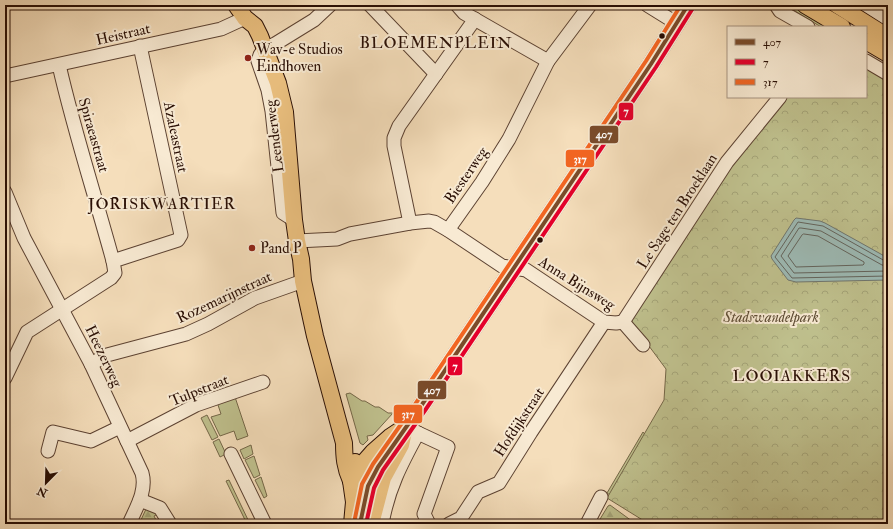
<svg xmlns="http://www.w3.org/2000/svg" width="893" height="529" font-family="'IM FELL Double Pica',serif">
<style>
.grass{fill:#bfc08d;stroke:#746748}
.forest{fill:url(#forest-firs);stroke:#746748}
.park{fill:url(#park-crowns);stroke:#746748}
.water{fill:#9dbbb6;stroke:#6f766f}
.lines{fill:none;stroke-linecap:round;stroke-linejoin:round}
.shore{stroke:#63645d;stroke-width:1}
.minor-casing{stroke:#5c4232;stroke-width:15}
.major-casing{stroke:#290e04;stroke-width:18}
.minor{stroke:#f8ead3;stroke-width:13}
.major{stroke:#eabf7e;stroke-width:16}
.bus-1-casing{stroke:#f8ead3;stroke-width:7}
.bus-2-casing{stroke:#f8ead3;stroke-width:7}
.bus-3-casing{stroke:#f8ead3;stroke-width:7}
.bus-1{stroke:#7a4b2a;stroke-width:4}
.bus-2{stroke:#e4002b;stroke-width:4}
.bus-3{stroke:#f26522;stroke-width:4}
.bus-dot{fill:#290e04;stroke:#f8ead3;stroke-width:1.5}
.poi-dot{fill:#8f2418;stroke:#f8ead3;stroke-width:1.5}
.labels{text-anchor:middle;stroke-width:4;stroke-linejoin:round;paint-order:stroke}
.street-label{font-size:15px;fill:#290e04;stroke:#f8ead3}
.poi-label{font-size:15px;fill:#290e04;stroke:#f8ead3;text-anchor:start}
.park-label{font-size:15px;font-style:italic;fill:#5e4c34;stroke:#f8ead3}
.neighbourhood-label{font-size:16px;letter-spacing:1px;fill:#290e04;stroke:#f8ead3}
.line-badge{stroke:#f8ead3;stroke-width:1.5}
.badge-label{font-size:11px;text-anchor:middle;font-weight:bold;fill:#fff}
</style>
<defs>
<pattern id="forest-firs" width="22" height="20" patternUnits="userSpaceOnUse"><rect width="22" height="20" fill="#bfc08d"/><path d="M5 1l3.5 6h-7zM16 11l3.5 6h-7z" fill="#a4a478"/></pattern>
<pattern id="park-crowns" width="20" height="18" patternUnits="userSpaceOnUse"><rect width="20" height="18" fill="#bfc08d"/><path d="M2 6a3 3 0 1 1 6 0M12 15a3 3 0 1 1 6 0" fill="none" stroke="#a4a478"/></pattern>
</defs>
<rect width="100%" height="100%" fill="#f5debb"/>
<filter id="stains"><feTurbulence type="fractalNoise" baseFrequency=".005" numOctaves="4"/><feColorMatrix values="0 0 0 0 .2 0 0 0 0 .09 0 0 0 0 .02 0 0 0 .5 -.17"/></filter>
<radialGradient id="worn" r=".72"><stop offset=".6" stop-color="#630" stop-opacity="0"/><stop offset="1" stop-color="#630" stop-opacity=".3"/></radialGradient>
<g class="grass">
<polygon points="779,5 797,5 835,27 821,27 787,6"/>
<polygon points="350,393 362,401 365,401 375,407 379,407 388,413 393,413 373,435 367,436 368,440 363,445 360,443 346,394"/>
<polygon points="235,397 248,436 237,440 234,431 220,436 211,417 221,414 217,402"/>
<polygon points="207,415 218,437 212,440 201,418"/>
<polygon points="643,432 648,438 613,497 607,493"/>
<polygon points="219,439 226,454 220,457 213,442"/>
<polygon points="251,445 253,454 244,459 240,450"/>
<polygon points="254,456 260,475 254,478 245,460"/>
<polygon points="261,477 267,496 264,498 255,480"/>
<polygon points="229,480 250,524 247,524 226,481"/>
</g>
<g class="forest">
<polygon points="610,505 636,524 597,524 608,506"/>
<polygon points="146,509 160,513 154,516 158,524 146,524 140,522"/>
</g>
<polygon class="park" points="866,63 888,76 888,524 649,524 607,498 664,400 666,369 629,319 731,165 787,97 866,97"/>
<polygon class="water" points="796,218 820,221 825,223 888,258 888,280 796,282 788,280 772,259 771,256 794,220"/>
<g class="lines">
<g class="shore">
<polygon points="804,234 818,236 864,262 864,264 863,265 796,267 788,256 802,235"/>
<polyline points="888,261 885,261 823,226 798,222 775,257 792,278 888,276"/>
<polyline points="888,266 882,265 821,231 801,228 799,228 781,256 794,273 888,271"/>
</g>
<defs>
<g id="minor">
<polyline points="370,5 436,74"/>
<polyline points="457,5 464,13 548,61"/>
<polyline points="647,5 676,23"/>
<polyline points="776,5 780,11 808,27"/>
<polyline points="866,5 888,19"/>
<polyline points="866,61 888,74"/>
<path d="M 59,65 C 74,131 95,195 113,261"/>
<polyline points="5,76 221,29 245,18"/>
<path d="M 5,192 L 24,238 L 91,364 L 142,473 C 147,491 136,508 129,524"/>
<polyline points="294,220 283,213 272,111 268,90 258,61 260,55 264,49 275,44 314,20 330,5"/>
<polyline points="410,223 394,146 394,138 399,126 475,19"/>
<polyline points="448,230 482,182 509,139 548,61 590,5"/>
<polyline points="297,241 337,239 350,234 410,223 429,221 434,222 448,230 502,266 526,270 604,322 616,323 623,322"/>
<polyline points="623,322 727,162 780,97"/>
<polyline points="623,322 643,345"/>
<polyline points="91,364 107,355 186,334 208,324 255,298 303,281"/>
<polyline points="5,378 27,332 111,278 115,273 113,261 178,240 181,235 140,46"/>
<polyline points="405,427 448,447 424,514 429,524"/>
<polyline points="127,441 196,405 263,382"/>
<polyline points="48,451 53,432 91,441 120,427"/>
<polyline points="231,454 265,524"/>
<polyline points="140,500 160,508 170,524"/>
<path d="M 382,524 C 388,489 401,464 418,433"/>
<polyline points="449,524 461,518 478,492 499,483 531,432 604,322"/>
<polyline points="587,524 601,497"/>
</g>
<g id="major">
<path d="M 236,5 L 245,18 L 255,26 L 260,36 L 278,83 L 285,112 L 294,220 L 297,241 L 301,259 L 303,281 L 315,336 L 344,443 C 344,457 345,468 351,481"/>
<polyline points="805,5 842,27"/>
<polyline points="837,5 888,37"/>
<polyline points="866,41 888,54"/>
<polyline points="355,462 368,486 371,510"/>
<polyline points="352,524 354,502 351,481 358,469 373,452 390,437 405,427 421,406 651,64 688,5"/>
<polyline points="371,524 383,478 401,445 405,427"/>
</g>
</defs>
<use href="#minor" class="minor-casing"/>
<use href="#major" class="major-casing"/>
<use href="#minor" class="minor"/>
<use href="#major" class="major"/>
<defs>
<polyline id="bus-1" points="360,524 368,486 378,467 421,406 651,64 688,5"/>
<polyline id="bus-2" points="366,524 374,488 383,470 426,409 656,67 693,8"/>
<polyline id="bus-3" points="354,523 362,484 373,464 416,403 646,61 681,5"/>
</defs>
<use href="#bus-1" class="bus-1-casing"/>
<use href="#bus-2" class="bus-2-casing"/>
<use href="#bus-3" class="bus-3-casing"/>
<use href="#bus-1" class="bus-1"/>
<use href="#bus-2" class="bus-2"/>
<use href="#bus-3" class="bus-3"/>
</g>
<g class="bus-dot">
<circle cx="662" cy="36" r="3.5"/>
<circle cx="540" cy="240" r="3.5"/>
</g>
<g class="poi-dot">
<circle cx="248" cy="58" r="4"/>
<circle cx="252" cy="248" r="4"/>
</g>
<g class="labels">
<g class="street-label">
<text transform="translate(123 34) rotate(-13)" y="5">Heistraat</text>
<text transform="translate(94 135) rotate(74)" y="5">Spiraeastraat</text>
<text transform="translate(274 136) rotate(-97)" y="5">Leenderweg</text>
<text transform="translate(176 137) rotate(78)" y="5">Azaleastraat</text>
<text transform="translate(466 175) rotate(-56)" y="5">Biesterweg</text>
<text transform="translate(677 211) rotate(-57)" y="5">Le Sage ten Broeklaan</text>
<text transform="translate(577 283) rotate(32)" y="5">Anna Bijnsweg</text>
<text transform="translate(224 297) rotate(-25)" y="5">Rozemarijnstraat</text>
<text transform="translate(104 356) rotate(64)" y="5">Heezerweg</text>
<text transform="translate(199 390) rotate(-22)" y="5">Tulpstraat</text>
<text transform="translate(519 422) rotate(-57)" y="5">Hofdijkstraat</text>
</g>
<g class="poi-label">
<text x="256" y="54">Wav-e Studios<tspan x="256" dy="17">Eindhoven</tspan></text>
<text x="260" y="253">Pand P</text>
</g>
<g class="park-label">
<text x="771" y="322">Stadswandelpark</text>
</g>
<g class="neighbourhood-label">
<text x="436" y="48">BLOEMENPLEIN</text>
<text x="162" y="209">JORISKWARTIER</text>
<text x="792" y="381">LOOIAKKERS</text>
</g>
</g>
<g class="line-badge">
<rect x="618" y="102" width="16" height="19" rx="4" fill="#e4002b"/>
<rect x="589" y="125" width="30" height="19" rx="4" fill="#7a4b2a"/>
<rect x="565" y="149" width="30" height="19" rx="4" fill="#f26522"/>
<rect x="447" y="356" width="16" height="20" rx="4" fill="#e4002b"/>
<rect x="417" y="380" width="30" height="20" rx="4" fill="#7a4b2a"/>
<rect x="393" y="404" width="30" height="20" rx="4" fill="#f26522"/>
</g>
<g class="badge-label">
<text x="626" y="115">7</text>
<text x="604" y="138">407</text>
<text x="580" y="163">317</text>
<text x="455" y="370">7</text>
<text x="432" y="394">407</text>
<text x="408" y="418">317</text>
</g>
<rect width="893" height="529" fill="none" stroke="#f5debb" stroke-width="20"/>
<rect x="6" y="6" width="881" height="517" fill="none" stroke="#290e04" stroke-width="2"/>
<rect x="10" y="10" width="873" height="509" fill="none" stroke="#290e04"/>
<rect x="727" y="26" width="140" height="72" fill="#f8ead3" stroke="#a59280"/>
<rect x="735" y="39" width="20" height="6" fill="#7a4b2a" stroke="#a59280"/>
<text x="763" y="46" font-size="12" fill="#290e04">407</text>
<rect x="735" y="59" width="20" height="6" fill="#e4002b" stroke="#a59280"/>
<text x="763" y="66" font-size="12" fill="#290e04">7</text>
<rect x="735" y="79" width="20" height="6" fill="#f26522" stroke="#a59280"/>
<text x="763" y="86" font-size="12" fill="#290e04">317</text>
<g transform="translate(46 483) rotate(203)" stroke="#f8ead3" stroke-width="3" paint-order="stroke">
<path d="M0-3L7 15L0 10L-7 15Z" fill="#290e04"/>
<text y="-6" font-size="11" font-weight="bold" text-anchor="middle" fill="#290e04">N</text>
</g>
<rect width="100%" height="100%" filter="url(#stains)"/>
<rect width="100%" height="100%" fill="url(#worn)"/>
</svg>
